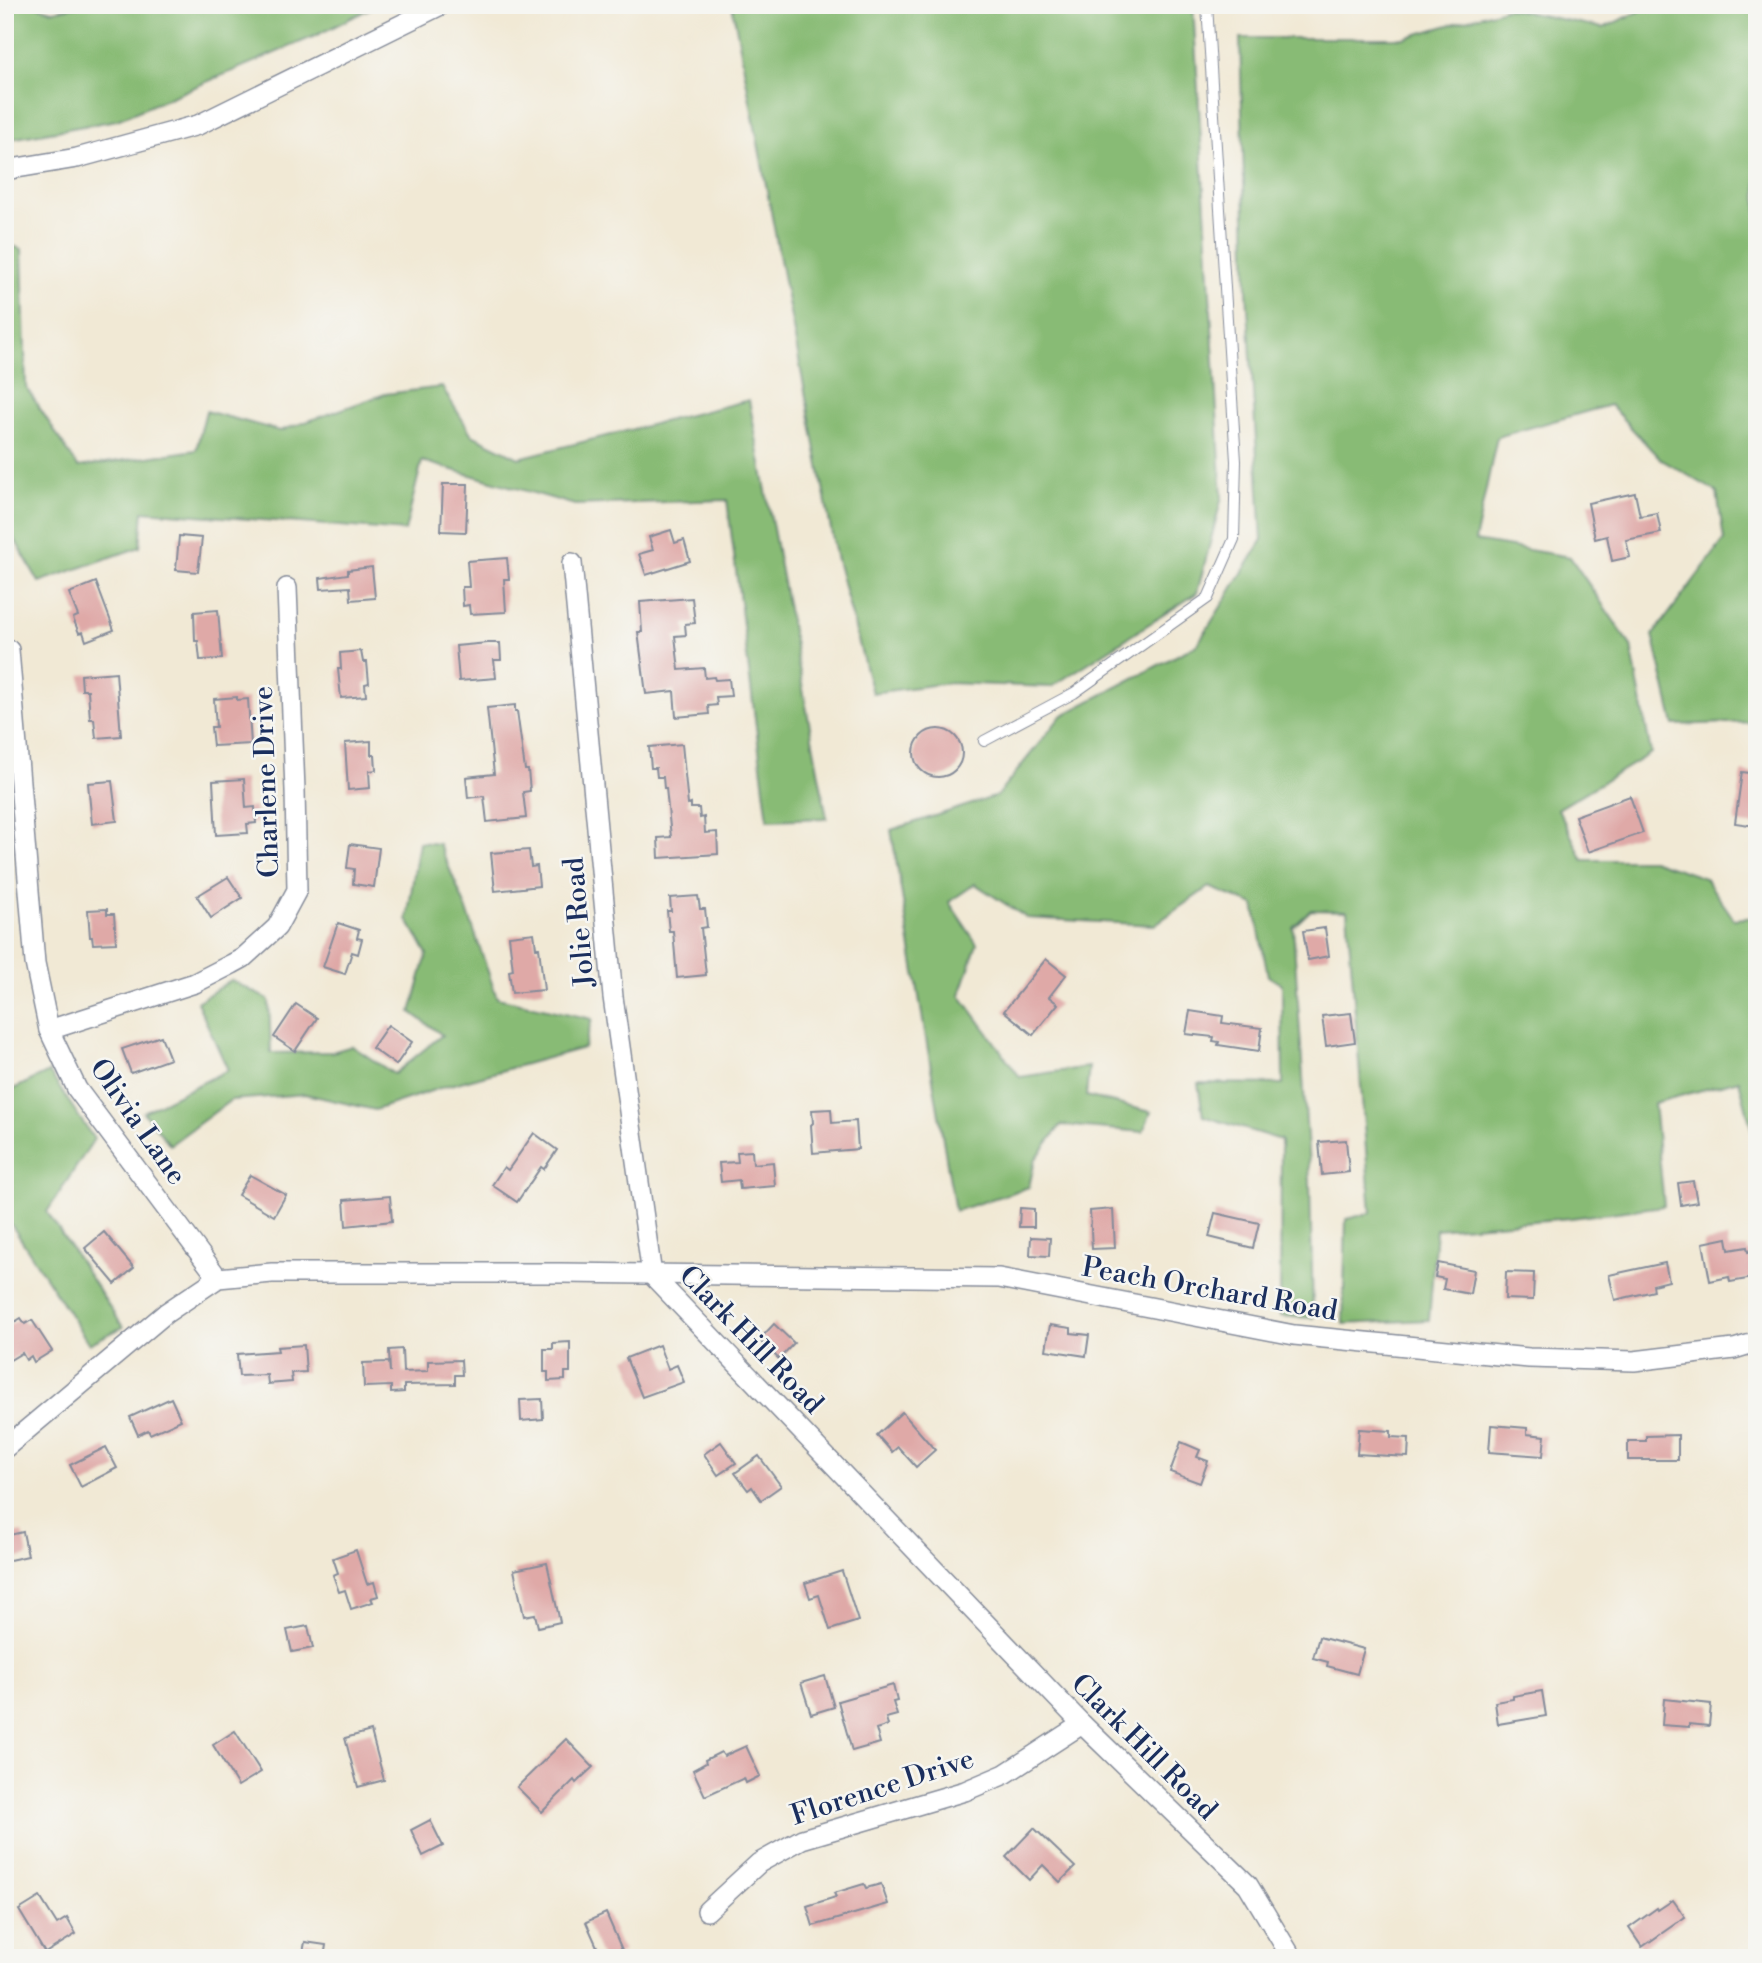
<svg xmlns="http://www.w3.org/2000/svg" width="1762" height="1963" font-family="'Libre Bodoni',serif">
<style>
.forest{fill:#88bb74;stroke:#527569;stroke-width:2}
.building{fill:#dfa9a7}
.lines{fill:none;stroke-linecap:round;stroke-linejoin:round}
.service-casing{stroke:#868c9a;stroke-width:12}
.minor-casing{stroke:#868c9a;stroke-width:22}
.service{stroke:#fff;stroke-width:10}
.minor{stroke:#fff;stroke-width:19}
.labels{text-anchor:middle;stroke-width:5;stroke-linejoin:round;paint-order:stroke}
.street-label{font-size:28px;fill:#1b2f5e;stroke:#f6f6f2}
</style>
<rect width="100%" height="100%" fill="#f6f6f2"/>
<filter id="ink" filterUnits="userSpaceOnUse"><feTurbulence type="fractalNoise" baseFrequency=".0143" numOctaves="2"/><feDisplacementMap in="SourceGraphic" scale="14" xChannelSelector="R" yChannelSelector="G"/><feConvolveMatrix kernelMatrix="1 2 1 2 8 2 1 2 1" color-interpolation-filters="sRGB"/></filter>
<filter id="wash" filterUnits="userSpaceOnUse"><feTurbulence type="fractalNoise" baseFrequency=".00686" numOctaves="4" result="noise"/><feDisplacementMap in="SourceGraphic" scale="28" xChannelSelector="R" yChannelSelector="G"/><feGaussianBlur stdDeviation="1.57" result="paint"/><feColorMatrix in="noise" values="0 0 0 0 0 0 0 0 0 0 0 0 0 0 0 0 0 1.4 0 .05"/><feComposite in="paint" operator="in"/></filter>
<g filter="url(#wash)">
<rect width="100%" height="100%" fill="#f1e9d5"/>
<g class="forest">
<polygon points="5,5 33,5 53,11 82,5 377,5 315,36 117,120 5,140"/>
<polygon points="732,5 1193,5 1222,497 1197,593 1051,687 948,683 872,693 836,556"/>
<polygon points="1653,5 1757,5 1757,722 1674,725 1653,635 1724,540 1717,492 1660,459 1610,405 1497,437 1475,541 1570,557 1631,646 1651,753 1558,809 1583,860 1652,860 1705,878 1734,919 1757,917 1757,1150 1739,1080 1654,1103 1664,1206 1571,1218 1436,1229 1429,1320 1343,1324 1346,1219 1371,1213 1347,911 1311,910 1293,927 1310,1182 1313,1318 1280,1316 1281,1140 1203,1116 1198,1083 1283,1084 1282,985 1268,976 1254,905 1209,887 1154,925 1027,918 975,884 949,902 977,944 960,995 1020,1077 1089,1067 1086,1096 1151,1112 1143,1132 1061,1125 1035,1160 1029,1187 955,1211 891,830 997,796 1061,716 1197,645 1262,541 1247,291 1240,38 1404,38 1507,8 1603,28"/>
<polygon points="5,244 22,249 26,387 78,467 196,450 206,411 280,431 385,394 442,387 472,435 519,458 749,400 827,818 768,820 727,500 575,505 422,461 405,531 143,511 140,547 39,582 5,522"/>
<polygon points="419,842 439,844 467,910 497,998 592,1019 584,1048 446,1086 375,1110 305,1094 231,1100 170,1145 143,1112 228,1070 197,1002 231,980 269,1000 271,1053 332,1052 352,1046 394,1074 442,1035 411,1012 427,954 407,919"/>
<polygon points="49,1072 94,1139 47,1212 123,1327 89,1344 5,1215 5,1093"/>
</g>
<g id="blocks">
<g class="building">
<polygon points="443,484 468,484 466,532 441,531"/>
<polygon points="1635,493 1640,516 1657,513 1661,533 1626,540 1630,557 1612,561 1607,536 1595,539 1588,503"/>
<polygon points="671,530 675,543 684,540 690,561 646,575 639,554 653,550 649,537"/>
<polygon points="179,536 202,538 198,572 176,570"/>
<polygon points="507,558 509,579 504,579 506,612 470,614 469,605 463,606 462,587 469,587 467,561"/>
<polygon points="372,567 375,598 351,600 350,587 321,589 320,578 348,574 348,570"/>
<polygon points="96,582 114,630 86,641 83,632 79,633 73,618 78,616 69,593"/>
<polygon points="692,598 695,623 685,624 686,635 675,636 679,670 704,668 705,678 714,677 715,680 729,679 731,696 716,697 717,705 708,706 709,714 676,717 674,691 646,694 638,632 642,632 640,602"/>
<polygon points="218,610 222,659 200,660 198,641 195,641 194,612"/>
<polygon points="488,643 500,643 501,660 494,660 496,678 459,681 456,646"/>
<polygon points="361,651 363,662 367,662 369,683 365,684 366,696 341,698 338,669 341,669 340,653"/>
<polygon points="116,672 121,736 96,738 94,719 90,719 88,690 82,690 81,675"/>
<polygon points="237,697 237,700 248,699 251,744 213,746 211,727 216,727 214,699"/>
<polygon points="515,705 515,711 517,711 525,770 528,770 530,791 523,792 526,818 487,822 484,796 468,798 466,777 494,774 487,708"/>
<circle cx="938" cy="753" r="24"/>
<polygon points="371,741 371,755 375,755 376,770 369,771 370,788 348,790 345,743"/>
<polygon points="682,744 688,805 691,804 691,808 699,808 700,818 704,817 705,833 717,832 718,854 659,858 658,838 671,837 666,788 664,788 663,777 657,777 656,768 651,768 649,747"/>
<polygon points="1742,772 1757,774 1757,826 1735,823"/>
<polygon points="244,779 246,808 255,807 256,823 247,824 248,833 216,835 213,781"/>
<polygon points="112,781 117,821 92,824 88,783"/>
<polygon points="1630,796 1643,833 1588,852 1575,816"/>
<polygon points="350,844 379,848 374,887 353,884 354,869 347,868"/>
<polygon points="529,850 531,867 537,866 539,886 495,891 491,853"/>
<polygon points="228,877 242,898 211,918 197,896"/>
<polygon points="698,896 700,909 705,909 707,927 701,928 706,975 677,978 673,931 669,931 667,911 671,911 670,898"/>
<polygon points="107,909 107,914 114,914 116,943 93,944 92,937 90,937 88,910"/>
<polygon points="338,923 359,930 357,938 362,939 358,954 352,952 345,974 323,967"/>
<polygon points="1325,928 1329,956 1308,960 1303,931"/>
<polygon points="534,933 536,948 539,948 544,990 512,993 509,971 513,970 509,936"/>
<polygon points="1046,959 1066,975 1049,997 1058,1004 1033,1035 1004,1011"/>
<polygon points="296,1004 317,1018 295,1051 274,1037"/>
<polygon points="1190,1011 1223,1016 1222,1023 1262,1028 1259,1051 1218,1045 1219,1042 1213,1041 1214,1037 1186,1034"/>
<polygon points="1351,1013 1355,1042 1326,1046 1322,1016"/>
<polygon points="388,1025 412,1042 396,1065 372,1048"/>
<polygon points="161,1036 170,1059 131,1073 122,1049"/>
<polygon points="831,1109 832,1123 856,1121 858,1149 813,1153 811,1125 813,1123 812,1110"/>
<polygon points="534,1133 557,1150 544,1169 541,1167 517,1202 492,1185 504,1167 508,1170"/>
<polygon points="1346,1140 1349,1172 1322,1175 1319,1142"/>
<polygon points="752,1151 753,1164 773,1162 775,1186 740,1189 739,1180 721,1182 719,1163 738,1162 737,1152"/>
<polygon points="250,1175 286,1195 274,1216 238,1195"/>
<polygon points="1693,1181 1697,1202 1681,1205 1678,1183"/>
<polygon points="390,1196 392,1221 346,1226 344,1200"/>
<polygon points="1020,1208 1034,1209 1034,1227 1019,1227"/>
<polygon points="1113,1209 1115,1248 1092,1249 1090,1211"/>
<polygon points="1215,1213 1259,1223 1253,1248 1209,1237"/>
<polygon points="104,1232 134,1268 115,1284 85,1248"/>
<polygon points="1031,1237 1050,1238 1049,1256 1030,1255"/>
<polygon points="1727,1238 1729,1250 1747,1247 1748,1252 1753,1251 1757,1269 1752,1270 1753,1278 1730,1282 1729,1277 1710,1281 1703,1243"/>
<polygon points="1438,1263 1474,1270 1470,1294 1443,1289 1445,1279 1435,1277"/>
<polygon points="1665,1263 1669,1281 1653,1285 1654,1291 1615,1300 1609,1275"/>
<polygon points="1506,1272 1534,1273 1533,1300 1505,1299"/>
<polygon points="21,1318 25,1324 32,1320 52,1351 34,1362 31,1356 26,1360 22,1353 5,1363 5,1328"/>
<polygon points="774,1324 794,1343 779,1359 759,1340"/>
<polygon points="1050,1325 1071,1328 1071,1333 1089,1335 1086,1356 1046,1350"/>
<polygon points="570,1342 570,1372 565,1372 565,1380 548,1381 548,1372 544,1372 544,1349 553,1349 553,1343"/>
<polygon points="304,1345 306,1372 291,1373 292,1382 268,1384 267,1375 239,1376 237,1354 278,1351 277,1347"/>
<polygon points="659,1345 668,1369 677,1365 684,1382 642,1397 626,1358"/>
<polygon points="402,1349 403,1372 428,1371 428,1361 461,1360 462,1375 455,1375 455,1384 404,1385 404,1392 391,1393 391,1386 364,1387 363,1363 389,1362 390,1372 389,1350"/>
<polygon points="171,1398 181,1420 150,1434 148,1430 138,1435 130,1417"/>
<polygon points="542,1399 543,1419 521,1421 520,1400"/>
<polygon points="902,1412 935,1450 916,1467 898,1447 892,1452 877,1435"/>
<polygon points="1491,1425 1527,1428 1527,1434 1545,1436 1543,1456 1489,1452"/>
<polygon points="1359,1429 1391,1431 1391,1437 1409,1438 1408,1457 1357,1454"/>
<polygon points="1678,1435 1678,1460 1628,1460 1628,1441 1646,1441 1646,1436"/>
<polygon points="721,1442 736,1463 718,1475 704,1454"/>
<polygon points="1181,1442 1200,1450 1197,1457 1208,1461 1200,1483 1170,1472"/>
<polygon points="106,1447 117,1468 81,1487 70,1465"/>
<polygon points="759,1456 781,1486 761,1500 752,1487 748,1490 735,1473"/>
<polygon points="23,1532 28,1556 5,1561 5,1536"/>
<polygon points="356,1550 367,1584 374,1582 378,1596 371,1598 373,1602 351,1609 345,1590 339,1592 333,1575 338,1573 333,1558"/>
<polygon points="547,1563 560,1622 538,1627 535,1614 524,1616 514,1570"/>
<polygon points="842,1571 858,1621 830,1630 819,1595 810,1598 805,1583"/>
<polygon points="308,1626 313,1648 292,1652 287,1630"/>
<polygon points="1319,1637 1364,1649 1357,1674 1327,1666 1328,1662 1313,1658"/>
<polygon points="825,1676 834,1707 811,1714 801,1683"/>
<polygon points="893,1685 897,1701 893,1702 897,1715 886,1718 888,1725 876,1729 880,1743 852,1751 838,1701"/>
<polygon points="1542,1691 1546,1716 1498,1724 1495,1702 1513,1699 1513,1696"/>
<polygon points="1664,1699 1711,1704 1709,1726 1689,1724 1689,1727 1662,1725"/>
<polygon points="235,1731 261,1772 238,1786 213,1745"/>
<polygon points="371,1731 384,1780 358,1787 345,1738"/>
<polygon points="566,1739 593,1767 576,1783 574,1780 542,1812 517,1787"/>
<polygon points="746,1746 760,1776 746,1783 744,1778 705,1796 693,1770 706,1763 705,1760 721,1752 724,1756"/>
<polygon points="430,1820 443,1846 423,1856 411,1830"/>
<polygon points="1034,1828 1075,1867 1060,1882 1043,1865 1029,1880 1006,1857"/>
<polygon points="864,1884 866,1888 881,1884 888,1904 813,1926 807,1906 836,1897 834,1893"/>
<polygon points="40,1897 57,1924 67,1918 76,1934 45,1953 19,1910"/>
<polygon points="1673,1900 1685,1917 1642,1947 1629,1928 1657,1908 1658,1910"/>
<polygon points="606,1913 623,1952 611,1958 602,1958 586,1922"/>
<polygon points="305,1942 326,1945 324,1958 302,1958"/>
</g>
</g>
</g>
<g filter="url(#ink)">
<use href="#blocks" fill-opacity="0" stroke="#868c9a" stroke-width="2"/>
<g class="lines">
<defs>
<polyline id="service" points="984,741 1074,693 1208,598 1234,539 1236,461 1207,5"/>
<g id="minor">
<polyline points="5,170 77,158 198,125 441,5"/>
<polyline points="572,563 613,997 652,1275"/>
<polyline points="9,650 35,963 49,1030 77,1089 218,1278"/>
<polyline points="49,1030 195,983 232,964 243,958 277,927 297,890 295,790 287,588"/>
<polyline points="652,1275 1082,1724 1248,1885 1292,1958"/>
<polyline points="5,1448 166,1313 218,1278 272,1273 560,1273 999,1278 1294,1335 1529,1358 1634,1361 1734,1349 1757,1342"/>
<polyline points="707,1911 759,1863 802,1839 965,1791 1005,1774 1082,1724"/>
</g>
</defs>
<use href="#service" class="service-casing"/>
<use href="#minor" class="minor-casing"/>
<use href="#service" class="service"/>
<use href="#minor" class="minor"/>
</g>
</g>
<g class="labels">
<g class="street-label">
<text transform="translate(265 782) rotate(-92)" y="10">Charlene Drive</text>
<text transform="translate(578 922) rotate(-95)" y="10">Jolie Road</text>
<text transform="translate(139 1121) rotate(55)" y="10">Olivia Lane</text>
<text transform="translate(1210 1288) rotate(10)" y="10">Peach Orchard Road</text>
<text transform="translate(752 1339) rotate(46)" y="10">Clark Hill Road</text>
<text transform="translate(1145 1746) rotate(45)" y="10">Clark Hill Road</text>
<text transform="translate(882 1786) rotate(-18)" y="10">Florence Drive</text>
</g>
</g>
<rect width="1762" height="1963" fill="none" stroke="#f6f6f2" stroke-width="28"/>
</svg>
